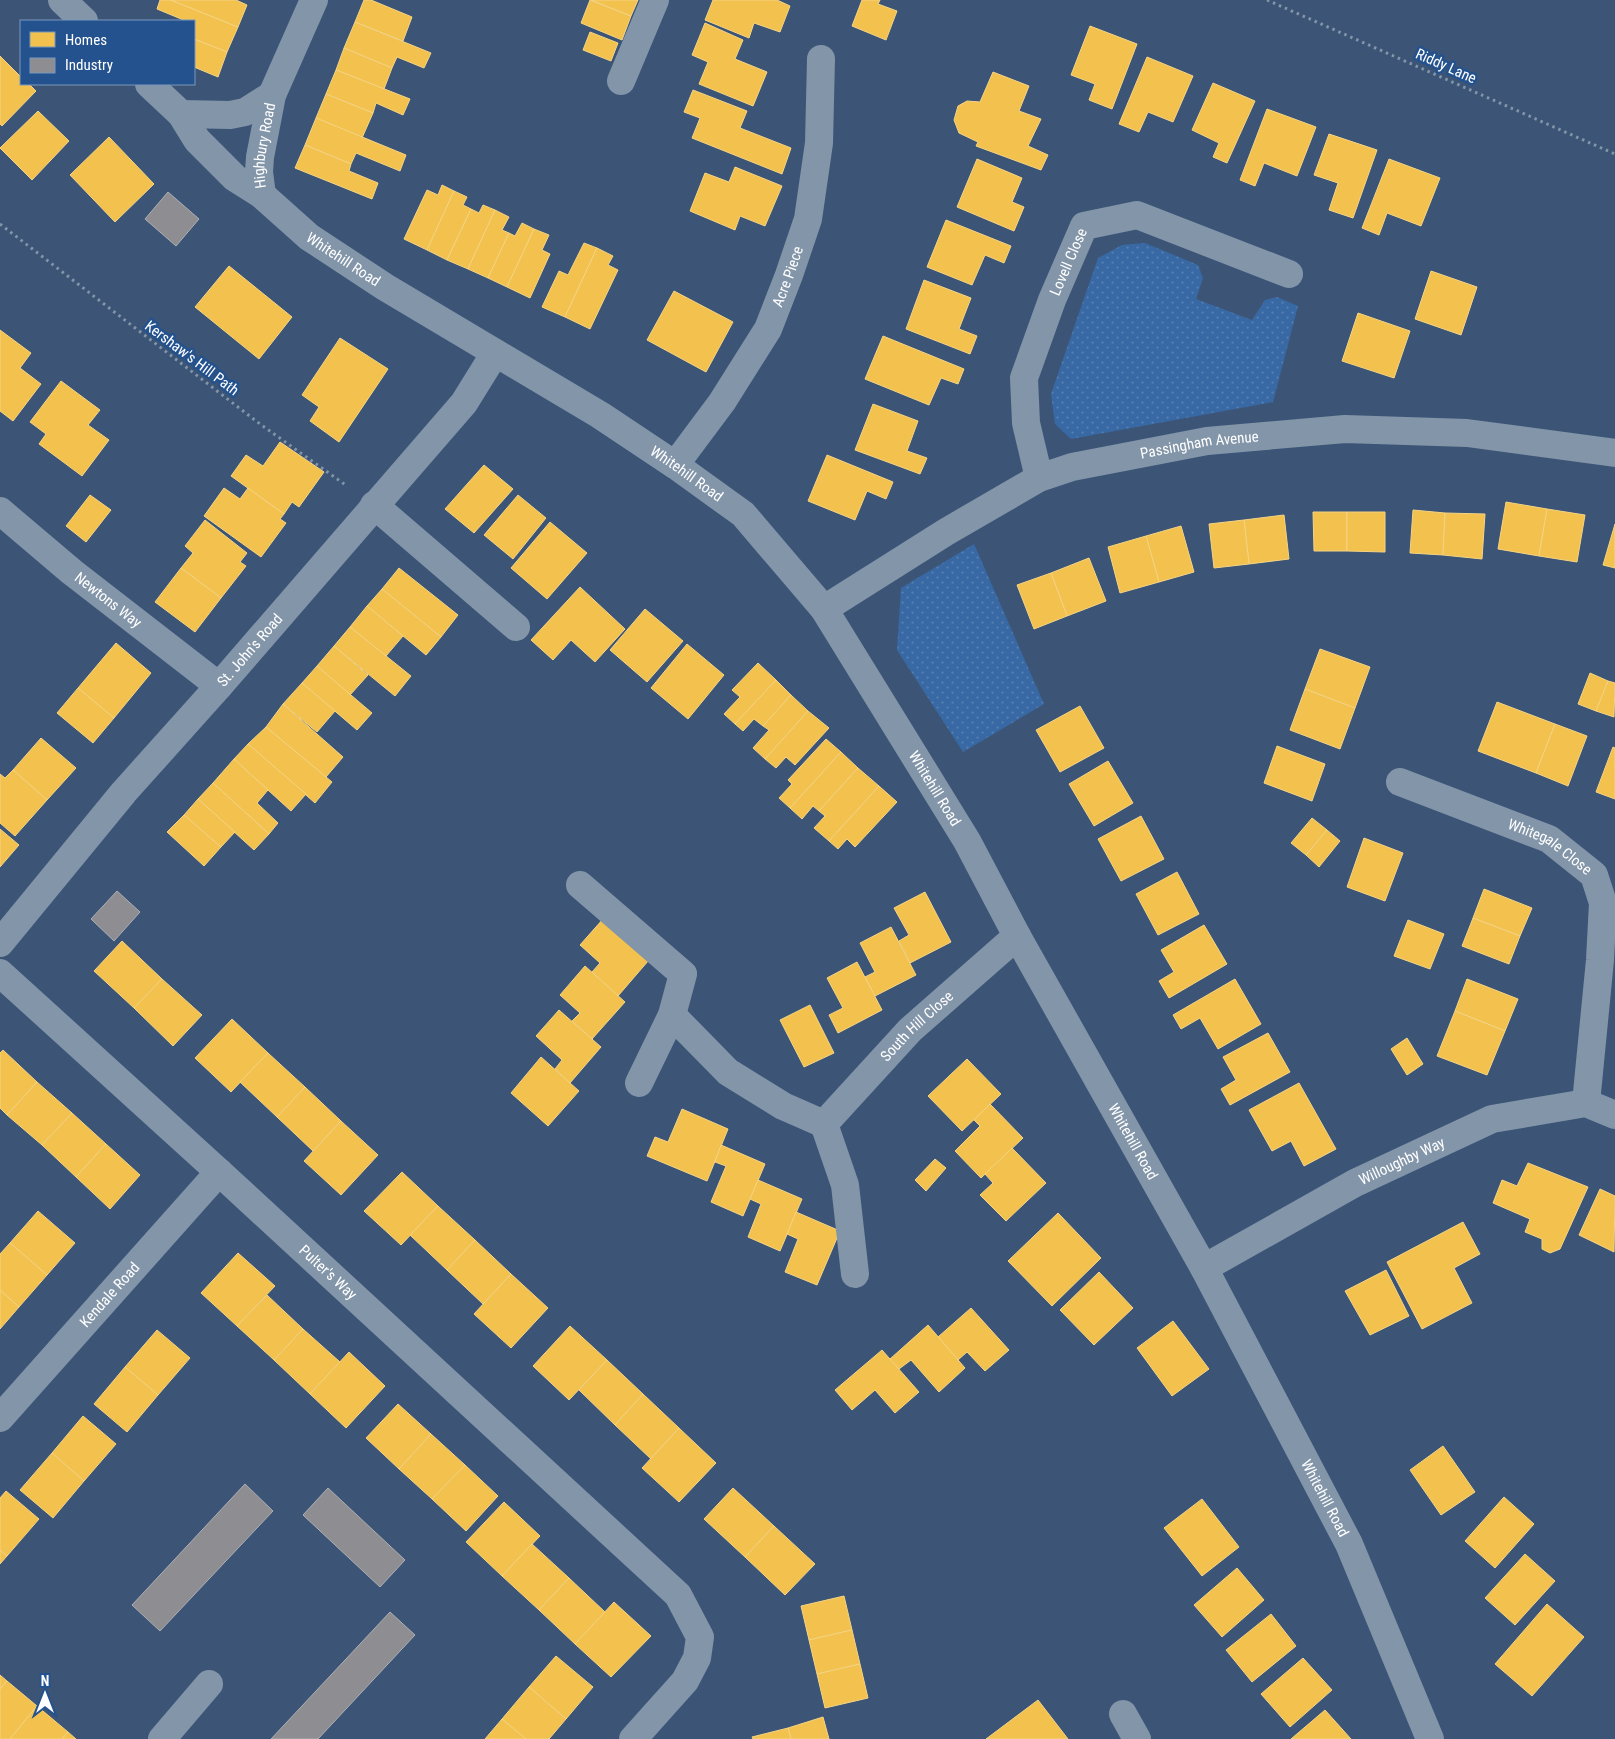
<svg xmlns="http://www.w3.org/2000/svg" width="1615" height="1739" font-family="'Roboto Condensed',sans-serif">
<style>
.grass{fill:url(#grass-dots)}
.homes{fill:#f2c14e;stroke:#f6d483}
.industry{fill:#8d8d92;stroke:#afafb3}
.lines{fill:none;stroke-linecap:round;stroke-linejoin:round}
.path{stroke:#8395a9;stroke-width:3;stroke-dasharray:2.5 4;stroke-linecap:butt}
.minor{stroke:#8395a9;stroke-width:28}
.labels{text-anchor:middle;stroke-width:5;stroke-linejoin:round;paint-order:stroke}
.street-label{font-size:15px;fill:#fff;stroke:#23528e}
</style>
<defs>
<pattern id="grass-dots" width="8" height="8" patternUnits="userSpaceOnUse" patternTransform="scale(1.25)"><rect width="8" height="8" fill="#3869a4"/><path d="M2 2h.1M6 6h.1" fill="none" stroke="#5680b2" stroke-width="1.8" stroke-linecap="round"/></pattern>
</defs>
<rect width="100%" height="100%" fill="#3c5576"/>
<g class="grass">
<polygon points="1145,243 1198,265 1203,278 1196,299 1252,320 1265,300 1277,297 1298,306 1273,402 1071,439 1055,424 1051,394 1098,258 1122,245"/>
<polygon points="974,544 1044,704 963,752 897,650 901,588"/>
</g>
<g class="homes">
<polygon points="160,0 171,0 238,27 227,52 194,39 194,21 186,21 157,9"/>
<polygon points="171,0 236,0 247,5 238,27"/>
<polygon points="364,0 371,0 412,17 403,41 355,22"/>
<polygon points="590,0 631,16 622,40 581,23"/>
<polygon points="591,0 638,0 631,16"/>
<polygon points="713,0 777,0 790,6 780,32 754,23 749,38 705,20"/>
<polygon points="862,0 880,0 878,4 897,11 886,40 852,26"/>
<polygon points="355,22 431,53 424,68 397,57 392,68 344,48"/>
<polygon points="705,23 743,40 735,59 767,72 753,106 699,84 708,62 692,55"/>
<polygon points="1090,26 1137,44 1112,109 1089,100 1095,84 1071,75"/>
<polygon points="590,32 618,43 611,61 583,50"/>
<polygon points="194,39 227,52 218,77 194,67"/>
<polygon points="344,48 392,68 384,89 336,70"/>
<polygon points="0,56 21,77 21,84 29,84 36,91 2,126 0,124"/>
<polygon points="1147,57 1193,76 1173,122 1148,112 1139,132 1119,124"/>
<polygon points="336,70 410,99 403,115 376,103 373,113 326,94"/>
<polygon points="993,72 1029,86 1019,111 1041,119 1028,146 1048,155 1041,170 976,146 978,142 959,133 954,120 958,106 967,101 980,102"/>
<polygon points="1213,83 1255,101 1227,163 1213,157 1219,143 1192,130"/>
<polygon points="693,90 747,111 740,128 791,148 782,174 692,138 700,118 684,112"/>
<polygon points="326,94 373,113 362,138 316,118"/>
<polygon points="1267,109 1316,127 1297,176 1264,163 1255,186 1240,180"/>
<polygon points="38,111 69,141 32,180 0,148"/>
<polygon points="316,118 406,155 400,171 356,153 351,164 305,145"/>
<polygon points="1329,134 1377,150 1353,218 1329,210 1338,183 1314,175"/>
<polygon points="109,137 154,184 115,222 70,175"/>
<polygon points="305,145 351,164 349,171 378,183 372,199 295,168"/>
<polygon points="977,159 1022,178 1012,202 1024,207 1014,231 957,207"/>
<polygon points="1389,159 1440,178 1421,226 1387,213 1379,235 1362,228"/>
<polygon points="735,167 782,186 765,226 740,216 735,230 690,211 705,173 729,182"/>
<polygon points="442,185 454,191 427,250 404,239 427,190 438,195"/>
<polygon points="454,191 467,197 463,205 471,209 447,260 427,250"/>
<polygon points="483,205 495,210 468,269 447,260 471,209 479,213"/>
<polygon points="495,210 509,217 502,230 509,233 488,278 468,269"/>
<polygon points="946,220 1011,246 1004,263 985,255 972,285 927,267"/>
<polygon points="522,223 534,229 507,287 488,278 509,233 515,236"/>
<polygon points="534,229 549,235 542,250 550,254 530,298 507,287"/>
<polygon points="584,243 597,248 565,317 542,307 559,271 568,275"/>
<polygon points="597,248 613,256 608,265 618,270 590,329 565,317"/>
<polygon points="229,266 292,317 259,359 195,307"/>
<polygon points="1431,271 1477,287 1461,335 1415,319"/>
<polygon points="924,280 971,298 959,329 977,336 970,354 906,329"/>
<polygon points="674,291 733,322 706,372 647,340"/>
<polygon points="1358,313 1410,331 1394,378 1342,361"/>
<polygon points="0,330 31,353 20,368 41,384 13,421 0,411"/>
<polygon points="883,336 964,369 958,384 941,378 929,405 865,379"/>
<polygon points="340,338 388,369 339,442 310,421 319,407 302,395"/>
<polygon points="61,381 100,410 88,425 109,440 82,476 39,444 46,434 30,422"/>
<polygon points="873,404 918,421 907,451 927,458 920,474 855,450"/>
<polygon points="280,442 324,472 299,507 292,502 284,514 231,476 246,455 263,466"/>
<polygon points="827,455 893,482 886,499 867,491 855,520 808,501"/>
<polygon points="484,465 513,489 474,533 445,509"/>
<polygon points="224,488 240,499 248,488 284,514 280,519 286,523 261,557 204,516"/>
<polygon points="90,495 111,510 86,542 66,526"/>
<polygon points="518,495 546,518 513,559 484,535"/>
<polygon points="1506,502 1547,509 1539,556 1498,549"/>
<polygon points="1547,509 1585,515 1577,562 1539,556"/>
<polygon points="1413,510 1445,513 1443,555 1410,553"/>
<polygon points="1313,512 1347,512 1347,551 1314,551"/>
<polygon points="1347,512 1385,512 1385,552 1347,551"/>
<polygon points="1445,513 1485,514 1482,559 1443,555"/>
<polygon points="1284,515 1289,559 1249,564 1244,520"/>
<polygon points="205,520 247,553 240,562 246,566 221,598 181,568 193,553 185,546"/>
<polygon points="1244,520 1249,564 1214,568 1209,524"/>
<polygon points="550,522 587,553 547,599 511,568"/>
<polygon points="1615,524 1615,568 1603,565"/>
<polygon points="1181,526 1194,572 1159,582 1146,536"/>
<polygon points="1146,536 1159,582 1120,593 1108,547"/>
<polygon points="1089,558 1106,601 1067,616 1051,573"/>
<polygon points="181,568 221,598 195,632 155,602"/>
<polygon points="399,568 458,615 441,637 382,589"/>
<polygon points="1051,573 1067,616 1034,629 1017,585"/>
<polygon points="580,587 625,629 595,662 571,640 553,660 531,640"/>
<polygon points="382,589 441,637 426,655 367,606"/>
<polygon points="367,606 403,636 386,656 350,627"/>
<polygon points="645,609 683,641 647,682 610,650"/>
<polygon points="350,627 411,676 395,696 334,646"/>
<polygon points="116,643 151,673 114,718 78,688"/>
<polygon points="687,644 724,675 688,719 651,688"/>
<polygon points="334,646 368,675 350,695 317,666"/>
<polygon points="1320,649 1370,667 1355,708 1305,689"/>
<polygon points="758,663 776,680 735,724 724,714 740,697 732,690"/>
<polygon points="317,666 372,713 357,730 302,683"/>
<polygon points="1590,673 1608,681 1596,711 1578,704"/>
<polygon points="776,680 791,695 763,726 754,719 743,731 735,724"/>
<polygon points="1608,681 1615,683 1614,717 1596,711"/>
<polygon points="302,683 335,711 317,732 283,704"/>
<polygon points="78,688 114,718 93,743 57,713"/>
<polygon points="1305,689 1355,708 1340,749 1290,730"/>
<polygon points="791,695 808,711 765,759 753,748 769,730 763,726"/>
<polygon points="1497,702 1555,724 1536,773 1478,751"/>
<polygon points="283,704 343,757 326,777 266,727"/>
<polygon points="1080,706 1104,748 1060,772 1036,730"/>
<polygon points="808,711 829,728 795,765 786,757 776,768 765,759"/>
<polygon points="1555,724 1587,736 1568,786 1536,773"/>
<polygon points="266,727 332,782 315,803 248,744"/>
<polygon points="41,738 76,768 47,800 13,770"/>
<polygon points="826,739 841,752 790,808 779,798 792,784 788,780"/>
<polygon points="248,744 306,794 291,811 234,759"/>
<polygon points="1277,746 1325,764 1312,801 1264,783"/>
<polygon points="1613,747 1615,748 1615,799 1596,792"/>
<polygon points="841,752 858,768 819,811 813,806 802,819 790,808"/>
<polygon points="234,759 268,790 257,803 278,823 269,834 213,783"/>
<polygon points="1108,761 1133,803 1094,826 1069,784"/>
<polygon points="858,768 879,786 829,841 814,828 825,816 819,811"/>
<polygon points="13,770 47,800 15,836 0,823 0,774 5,778"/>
<polygon points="213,783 269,834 254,850 198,799"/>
<polygon points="879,786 897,802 855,847 847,839 838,849 829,841"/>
<polygon points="198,799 235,832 221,847 184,815"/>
<polygon points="184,815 221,847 204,866 167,832"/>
<polygon points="1141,816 1164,859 1121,881 1098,839"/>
<polygon points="1312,818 1327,830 1306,855 1291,843"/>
<polygon points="0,829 19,845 0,867"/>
<polygon points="1327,830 1340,841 1319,867 1306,855"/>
<polygon points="1364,838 1403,853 1385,901 1347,887"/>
<polygon points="1177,872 1199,914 1158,935 1136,894"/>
<polygon points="1484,889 1532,908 1520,936 1473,918"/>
<polygon points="925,892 951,942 910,963 899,941 909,935 894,908"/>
<polygon points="1473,918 1520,936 1509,964 1462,946"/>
<polygon points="603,919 649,960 618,996 592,972 600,963 580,945"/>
<polygon points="1408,920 1444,934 1430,969 1394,956"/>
<polygon points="1204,925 1227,964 1169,998 1159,981 1174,972 1161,950"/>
<polygon points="891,927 916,975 875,996 865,977 875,972 860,943"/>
<polygon points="122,941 162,979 134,1008 94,971"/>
<polygon points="857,962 882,1010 838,1033 829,1015 843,1008 827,978"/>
<polygon points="585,966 625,1002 592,1039 572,1021 580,1013 560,995"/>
<polygon points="162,979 202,1015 173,1046 134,1008"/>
<polygon points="1235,979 1261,1024 1218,1049 1200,1018 1181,1029 1173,1015"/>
<polygon points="1467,979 1518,999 1505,1031 1455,1011"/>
<polygon points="810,1005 834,1053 804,1067 780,1020"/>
<polygon points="559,1010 601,1047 570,1083 555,1069 562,1060 536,1036"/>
<polygon points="1455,1011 1505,1031 1487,1075 1437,1056"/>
<polygon points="232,1019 268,1053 231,1092 195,1058"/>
<polygon points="1268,1033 1290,1072 1230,1105 1221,1089 1236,1080 1223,1057"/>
<polygon points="1407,1038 1423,1064 1407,1075 1391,1049"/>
<polygon points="3,1050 37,1082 7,1115 0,1108 0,1053"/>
<polygon points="268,1053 305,1087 277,1117 240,1082"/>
<polygon points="541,1057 579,1091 548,1126 511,1093"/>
<polygon points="967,1059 1001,1094 962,1131 928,1096"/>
<polygon points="37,1082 72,1113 42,1145 7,1115"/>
<polygon points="1299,1083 1336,1149 1304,1166 1291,1141 1272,1151 1249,1110"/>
<polygon points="305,1087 341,1121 313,1151 277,1117"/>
<polygon points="990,1104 1023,1138 981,1178 955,1151 980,1126 974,1120"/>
<polygon points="682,1109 728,1129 707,1181 647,1156 655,1137 668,1142"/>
<polygon points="72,1113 106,1144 76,1177 42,1145"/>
<polygon points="341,1121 378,1155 341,1195 304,1161"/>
<polygon points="106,1144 140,1175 110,1209 76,1177"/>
<polygon points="721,1145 765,1164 743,1216 711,1202 726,1166 715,1162"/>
<polygon points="1012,1148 1046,1183 1006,1221 980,1195 993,1183 985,1174"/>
<polygon points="935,1159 946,1168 926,1191 915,1180"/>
<polygon points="1528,1163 1588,1187 1560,1249 1550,1253 1542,1249 1542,1239 1525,1232 1530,1219 1493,1203 1502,1180 1517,1186"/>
<polygon points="402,1172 438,1206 401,1245 364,1211"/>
<polygon points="758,1180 802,1199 780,1251 748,1237 761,1204 750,1199"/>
<polygon points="1600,1189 1615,1196 1614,1252 1579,1235"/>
<polygon points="438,1206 475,1240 447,1270 410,1235"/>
<polygon points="38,1211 75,1243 47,1275 10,1243"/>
<polygon points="796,1212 840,1231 817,1285 785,1272 798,1239 787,1234"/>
<polygon points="1058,1213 1101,1258 1052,1306 1008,1261"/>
<polygon points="1463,1222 1480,1254 1454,1268 1472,1303 1422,1329 1387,1262"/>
<polygon points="475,1240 511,1274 483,1304 447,1270"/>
<polygon points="10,1243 47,1275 19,1307 0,1290 0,1254"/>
<polygon points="238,1253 275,1286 237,1326 201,1293"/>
<polygon points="1386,1270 1409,1316 1370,1335 1345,1291"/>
<polygon points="1099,1272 1133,1308 1094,1345 1060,1310"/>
<polygon points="511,1274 548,1308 511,1348 474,1314"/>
<polygon points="0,1290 19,1307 0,1329"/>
<polygon points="267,1295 303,1329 274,1360 237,1326"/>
<polygon points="971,1308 1009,1350 985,1371 967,1352 958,1360 938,1337"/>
<polygon points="1173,1321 1209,1369 1172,1396 1137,1348"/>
<polygon points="928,1325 965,1368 939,1392 911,1360 899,1369 890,1359"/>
<polygon points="570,1326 607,1360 569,1400 533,1366"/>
<polygon points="303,1329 340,1362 310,1394 274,1360"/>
<polygon points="157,1330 190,1358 158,1395 125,1367"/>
<polygon points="882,1350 919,1392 895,1413 875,1390 852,1410 835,1390"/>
<polygon points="349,1352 385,1386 346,1428 310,1394"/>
<polygon points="607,1360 643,1394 615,1425 579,1390"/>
<polygon points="125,1367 158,1395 127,1432 94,1404"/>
<polygon points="643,1394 679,1428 651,1459 615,1425"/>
<polygon points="398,1404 431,1434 399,1469 366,1438"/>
<polygon points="83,1416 116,1444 84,1481 52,1453"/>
<polygon points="679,1428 716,1463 679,1502 642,1468"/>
<polygon points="431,1434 465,1465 432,1499 399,1469"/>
<polygon points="1443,1446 1475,1492 1441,1515 1410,1470"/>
<polygon points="52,1453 84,1481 53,1518 20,1490"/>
<polygon points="465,1465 498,1496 466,1531 432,1499"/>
<polygon points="733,1488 774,1526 745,1557 704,1519"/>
<polygon points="6,1491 39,1519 7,1556 0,1550 0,1498"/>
<polygon points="1504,1497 1534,1524 1495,1568 1465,1541"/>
<polygon points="1202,1499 1239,1547 1202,1576 1164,1528"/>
<polygon points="504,1502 540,1536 502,1576 466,1542"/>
<polygon points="774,1526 815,1564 785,1595 745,1557"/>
<polygon points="532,1544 569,1578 539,1610 502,1576"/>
<polygon points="0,1550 7,1556 0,1564"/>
<polygon points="1525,1554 1555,1581 1515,1625 1485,1598"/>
<polygon points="1237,1568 1264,1600 1222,1637 1194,1605"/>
<polygon points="569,1578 605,1612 575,1644 539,1610"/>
<polygon points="844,1596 852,1630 809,1640 801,1606"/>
<polygon points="614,1602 651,1636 611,1677 575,1644"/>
<polygon points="1547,1604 1584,1637 1532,1696 1495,1664"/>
<polygon points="1271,1614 1296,1646 1252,1682 1226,1650"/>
<polygon points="852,1630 860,1664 817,1674 809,1640"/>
<polygon points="556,1656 593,1687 566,1719 529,1687"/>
<polygon points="1303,1658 1332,1690 1290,1727 1261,1694"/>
<polygon points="860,1664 868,1698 825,1708 817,1674"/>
<polygon points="0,1675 7,1681 0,1689"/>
<polygon points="7,1681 37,1706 10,1739 0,1739 0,1689"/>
<polygon points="529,1687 566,1719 549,1739 526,1739 502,1719"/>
<polygon points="1038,1700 1068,1739 986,1739"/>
<polygon points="37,1706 68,1732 62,1739 10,1739"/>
<polygon points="1325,1710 1351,1739 1291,1739"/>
<polygon points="823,1717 829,1739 791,1739 788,1728"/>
<polygon points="502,1719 526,1739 485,1739"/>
<polygon points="788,1728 791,1739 753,1739 752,1737"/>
<polygon points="68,1732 76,1739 62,1739"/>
</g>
<g class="industry">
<polygon points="168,192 199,219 176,246 145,219"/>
<polygon points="117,891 140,912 114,941 91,919"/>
<polygon points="245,1484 273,1511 160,1631 132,1605"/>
<polygon points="328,1488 405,1560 380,1587 303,1515"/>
<polygon points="390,1612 415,1635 318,1739 271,1739"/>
</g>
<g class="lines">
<g class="path">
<polyline points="1267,0 1615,154"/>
<polyline points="0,224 260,424 347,486"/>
</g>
<g class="minor">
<polyline points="62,0 84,21"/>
<polyline points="621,81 655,0"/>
<path id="s1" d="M 149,84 L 181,114 L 197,140 L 235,178 L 262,195 L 309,237 L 385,287 L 600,415 L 675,465 L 743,514 L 824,609 L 967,841 L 1017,936 L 1204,1268 L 1349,1544 L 1430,1739"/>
<polyline points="181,114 230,115 245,112 272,95"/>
<path id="s2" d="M 262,195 L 259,172 L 260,157 L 272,95 L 314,0"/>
<path id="s3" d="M 675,465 L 722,402 L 768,329 L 789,275 L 808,219 L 819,143 L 821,59"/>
<path id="s4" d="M 1039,478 L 1026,423 L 1024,378 L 1052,300 L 1084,226 L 1137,215 L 1289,274"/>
<polyline points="374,505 516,627"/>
<path id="s5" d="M 0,511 L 72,572 L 219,686"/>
<path id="s6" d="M 824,609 L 946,532 L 1039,478 L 1072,467 L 1207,441 L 1345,429 L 1467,433 L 1615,453"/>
<path id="s7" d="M 1400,782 L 1549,839 L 1594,875 L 1603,903 L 1600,960 L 1586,1103"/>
<polyline points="580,885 683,974 672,1015"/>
<path id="s8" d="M 0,943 L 124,792 L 219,686 L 464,403 L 495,353"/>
<path id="s9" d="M 0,973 L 219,1172 L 678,1595 L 700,1637 L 697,1658 L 685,1681 L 633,1739"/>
<polyline points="639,1083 672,1015 728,1072 783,1106 824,1124"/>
<path id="s10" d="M 1204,1268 L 1355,1183 L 1492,1119 L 1586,1103 L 1615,1115"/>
<path id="s11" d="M 855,1274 L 845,1185 L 824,1124 L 910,1030 L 1017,936"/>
<path id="s12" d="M 0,1418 L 219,1172"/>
<polyline points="1123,1714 1137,1739"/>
<polyline points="162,1739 209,1684"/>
</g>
</g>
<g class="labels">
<g class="street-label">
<text transform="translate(1446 66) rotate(24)" y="5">Riddy Lane</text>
<text dy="5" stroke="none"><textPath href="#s2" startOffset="50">Highbury Road</textPath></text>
<text dy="5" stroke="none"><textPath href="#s1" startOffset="264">Whitehill Road</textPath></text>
<text dy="5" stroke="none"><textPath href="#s4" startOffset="226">Lovell Close</textPath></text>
<text dy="5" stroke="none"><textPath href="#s3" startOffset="221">Acre Piece</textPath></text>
<text transform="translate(192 358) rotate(37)" y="5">Kershaw's Hill Path</text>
<text dy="5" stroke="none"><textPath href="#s6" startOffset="416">Passingham Avenue</textPath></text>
<text dy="5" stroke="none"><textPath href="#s1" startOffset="669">Whitehill Road</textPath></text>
<text dy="5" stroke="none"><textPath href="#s5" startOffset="140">Newtons Way</textPath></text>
<text dy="5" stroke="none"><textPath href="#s8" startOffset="385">St. John's Road</textPath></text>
<text dy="5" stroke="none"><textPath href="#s1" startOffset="1074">Whitehill Road</textPath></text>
<text dy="5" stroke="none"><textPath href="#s7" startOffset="164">Whitegale Close</textPath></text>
<text dy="5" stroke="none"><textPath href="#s11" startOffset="289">South Hill Close</textPath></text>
<text dy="5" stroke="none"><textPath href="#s1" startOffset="1479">Whitehill Road</textPath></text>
<text dy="5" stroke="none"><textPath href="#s10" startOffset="225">Willoughby Way</textPath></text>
<text dy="5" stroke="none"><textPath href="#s9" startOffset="444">Pulter's Way</textPath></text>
<text dy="5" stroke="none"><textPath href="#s12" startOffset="165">Kendale Road</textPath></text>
<text dy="5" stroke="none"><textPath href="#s1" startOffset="1884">Whitehill Road</textPath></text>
</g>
</g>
<rect x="20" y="20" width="175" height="65" fill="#23528e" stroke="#7b97bb"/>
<rect x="30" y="32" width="25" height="15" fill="#f2c14e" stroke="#7b97bb"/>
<text x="65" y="45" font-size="15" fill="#ffffff">Homes</text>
<rect x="30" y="58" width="25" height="15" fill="#8d8d92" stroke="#7b97bb"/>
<text x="65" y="70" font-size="15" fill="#ffffff">Industry</text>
<g transform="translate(45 1694)" stroke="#23528e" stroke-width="4" paint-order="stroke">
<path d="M0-4L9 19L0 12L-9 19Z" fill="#ffffff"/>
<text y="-8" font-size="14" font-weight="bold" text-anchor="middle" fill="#ffffff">N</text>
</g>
</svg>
